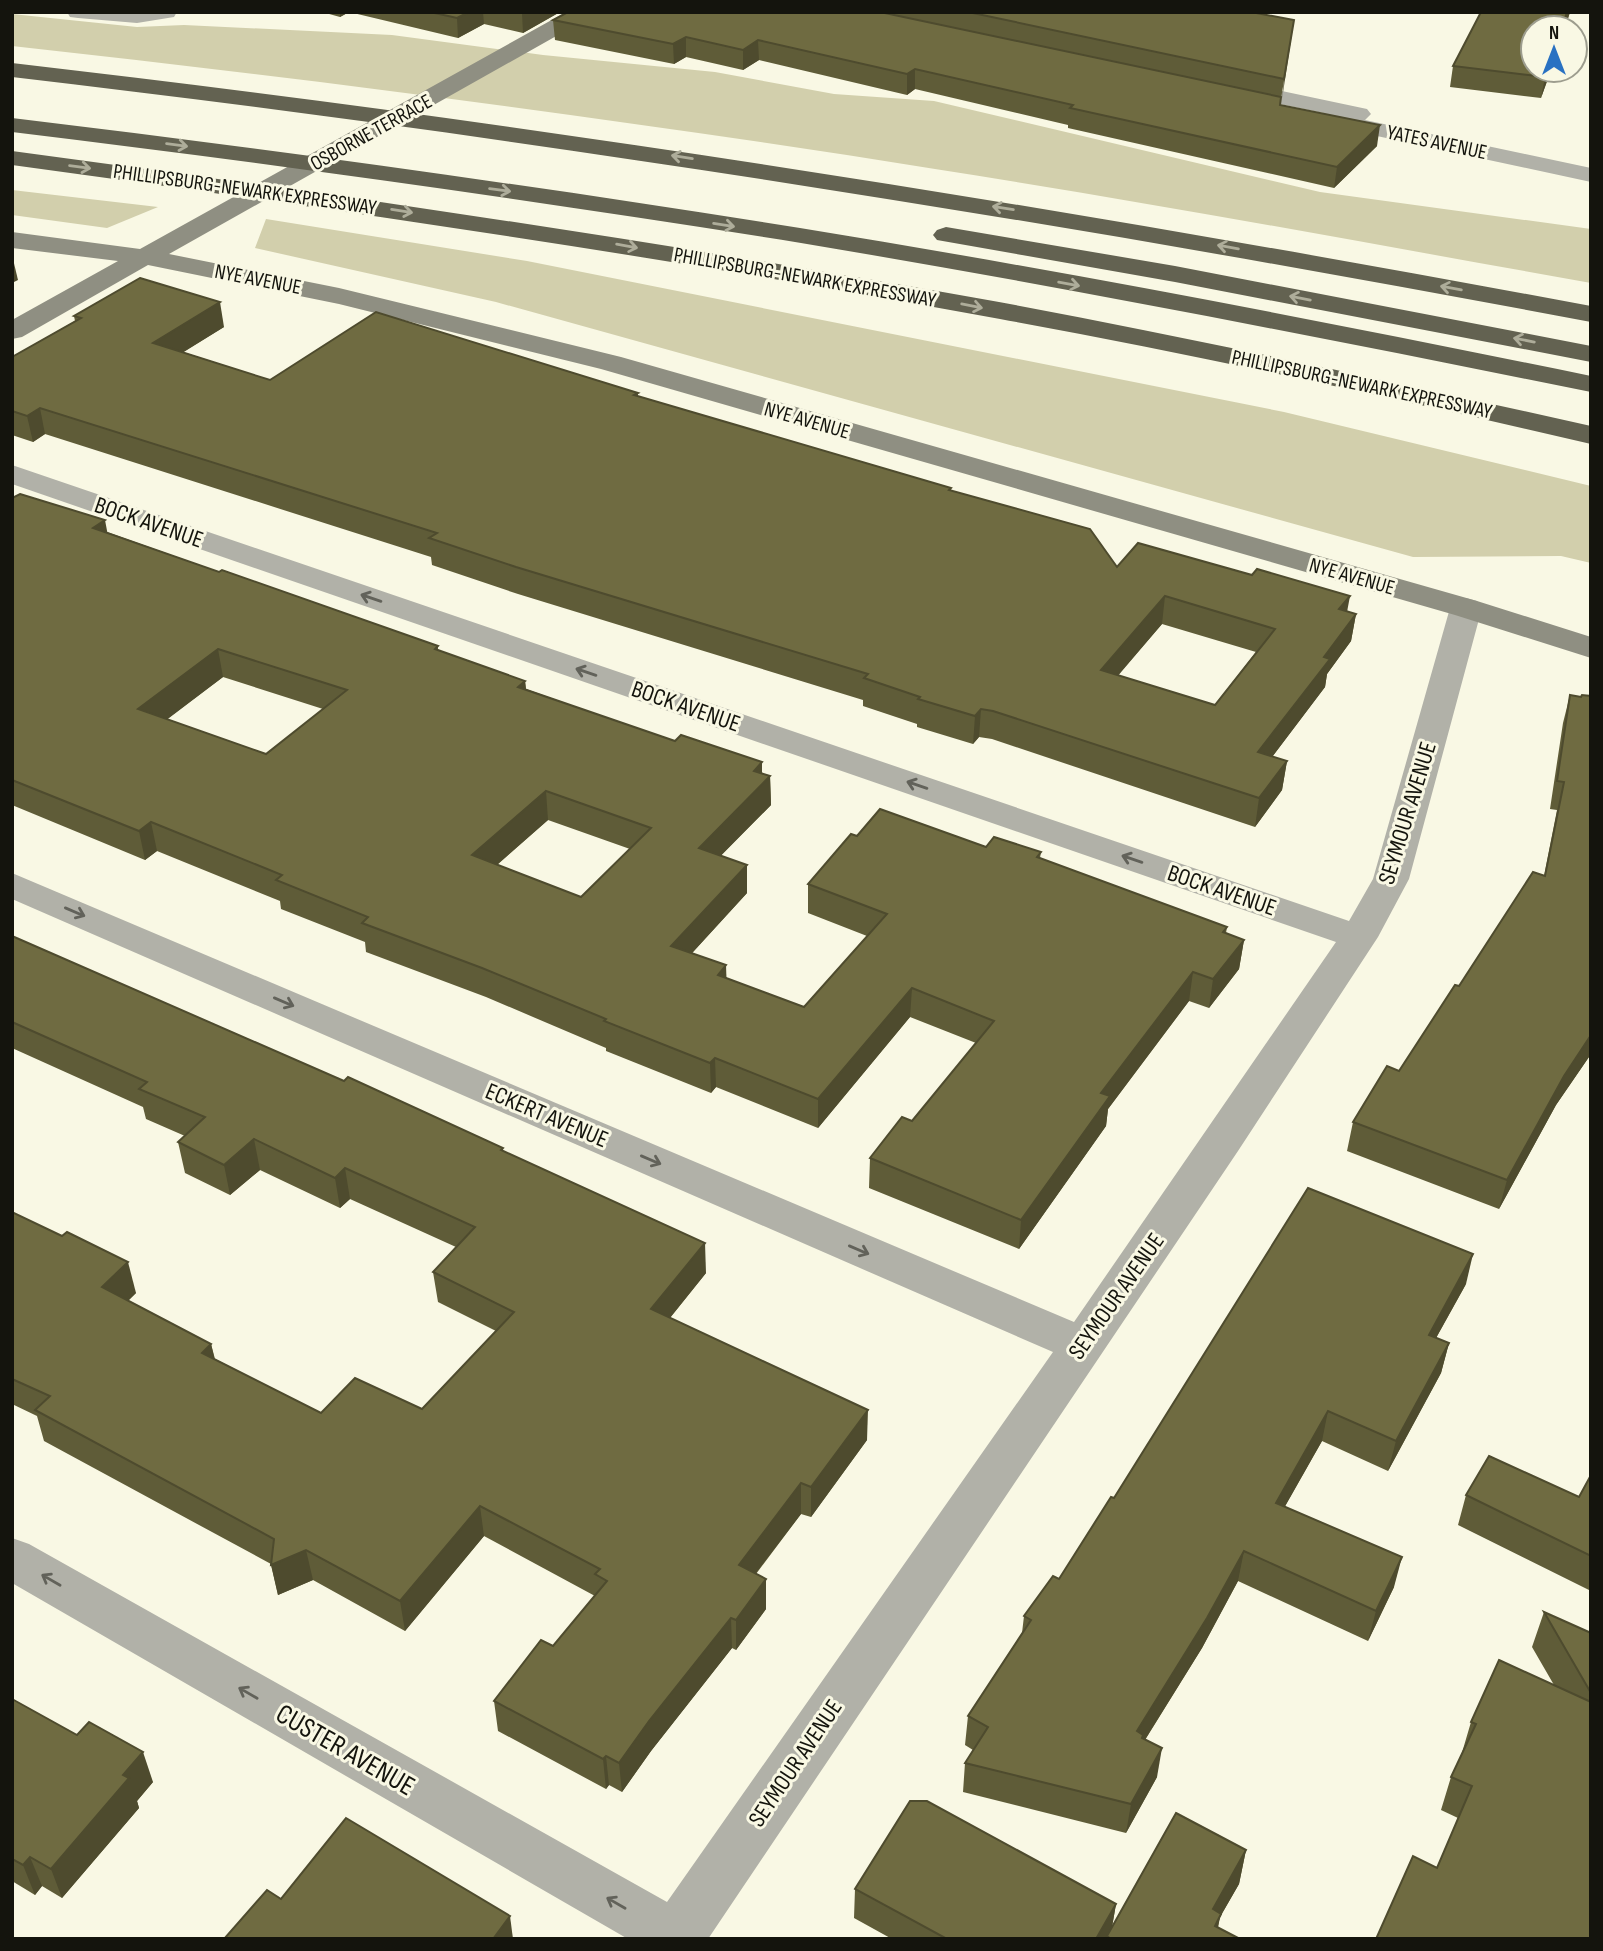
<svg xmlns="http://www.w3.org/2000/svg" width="1603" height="1951" font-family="'Sofia Sans Condensed',sans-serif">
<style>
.green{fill:#d2cfac}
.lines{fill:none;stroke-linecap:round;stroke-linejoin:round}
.street{fill:#b1b1a8;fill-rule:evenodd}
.secondary{fill:#8f8f82;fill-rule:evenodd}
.highway{fill:#636251;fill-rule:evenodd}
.wall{fill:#5f5c38;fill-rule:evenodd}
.shaded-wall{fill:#4e4b2e}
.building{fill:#6f6b41;stroke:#4e4b2e;stroke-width:2;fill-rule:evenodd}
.oneway{stroke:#aead9a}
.oneway2{stroke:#62625a}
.labels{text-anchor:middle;stroke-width:6;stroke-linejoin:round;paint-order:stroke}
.far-street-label{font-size:21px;fill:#14140d;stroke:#f9f8e4}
.street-label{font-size:24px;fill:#14140d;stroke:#f9f8e4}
.near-street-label{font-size:28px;fill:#14140d;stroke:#f9f8e4}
</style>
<rect width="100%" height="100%" fill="#f9f8e4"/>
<g class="green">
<path d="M 12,14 L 137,27 L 184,25 L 392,35 L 543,55 L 715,72 L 834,94 L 934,101 L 1320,192 L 1591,229 L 1591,283 C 1372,244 1154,203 935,169 C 628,120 321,80 12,46 Z"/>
<polygon points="12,190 158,207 107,228 12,215"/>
<polygon points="266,219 527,261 1284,412 1591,486 1591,563 1561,556 1413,557 496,302 255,248"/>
</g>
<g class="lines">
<g class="street">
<polygon points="67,12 177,12 174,17 137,23 78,18 70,17"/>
<polygon points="1230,80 1367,109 1371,114 1365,120 1591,168 1591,182 1321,124 1317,119 1323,113 1222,92 1219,87 1222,82"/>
<polygon points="12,465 1349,921 1373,879 1450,608 1455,601 1466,598 1477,601 1482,608 1409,879 1378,937 1238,1151 708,1939 628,1939 12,1583 12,1538 29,1544 667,1902 1053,1352 12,899 12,873 1074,1322 1336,942 12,484"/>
</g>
<polygon class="secondary" points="566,12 593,12 590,17 169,254 339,288 621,357 1477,601 1591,637 1591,658 1455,615 601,369 339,304 148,265 22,337 12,339 12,320 118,261 12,248 12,232 140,249"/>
<g class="highway">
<path d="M 12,63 C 542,124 1067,208 1591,306 L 1591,322 C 1067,223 542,139 12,77 Z"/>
<path d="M 12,118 C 276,150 538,186 800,228 C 1065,271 1328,322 1591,376 L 1591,392 C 1328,339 1065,287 801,243 C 538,201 276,164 12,132 Z"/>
<path d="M 12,151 C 342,195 672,243 999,302 C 1198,339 1394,382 1591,426 L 1591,444 C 1394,398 1198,355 1000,319 C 672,258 342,210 12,165 Z"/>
<polygon points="946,227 1175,266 1591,346 1591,362 1175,282 937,240 933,235 937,230"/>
</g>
</g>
<g class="wall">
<polygon points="322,12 349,12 340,17"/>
<polygon points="349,12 560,12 523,33 484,24 458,38"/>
<polygon points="568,12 1251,12 1294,20 1280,105 1377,146 1334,188 1068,128 1068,125 915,89 907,95 759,60 743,70 686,57 674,64 555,40 553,20"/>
<polygon points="1481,12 1570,12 1565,28 1533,28 1533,70 1551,70 1541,98 1450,87 1453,66"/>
<path d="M 74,316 L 224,327 L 183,352 L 270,380 L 638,393 L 638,396 L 951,488 L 951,490 L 1117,567 L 1356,614 L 1351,641 L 1327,674 L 1325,687 L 1272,757 L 1287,761 L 1282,790 L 1255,827 L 992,739 L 979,737 L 973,744 L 917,727 L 917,724 L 863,706 L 863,700 L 518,594 L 432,565 L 431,557 L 45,434 L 33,442 L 12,435 L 12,357 L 75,321 ZM 1162,624 L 1256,652 L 1215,705 L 1118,675 Z"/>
<path d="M 12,498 L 219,572 L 438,646 L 438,650 L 525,681 L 526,689 L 770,776 L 771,805 L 720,856 L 747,865 L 747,893 L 692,953 L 726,978 L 804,1007 L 867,936 L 808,913 L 808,884 L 857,836 L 1041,852 L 1040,858 L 1227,927 L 1226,933 L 1244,940 L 1239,969 L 1209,1008 L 1189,1001 L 1108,1109 L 1106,1126 L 1019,1249 L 869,1188 L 870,1158 L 912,1121 L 976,1043 L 910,1017 L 818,1128 L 716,1087 L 711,1093 L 606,1051 L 606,1048 L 486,997 L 366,952 L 365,942 L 281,909 L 280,901 L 157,851 L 145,860 L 12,805 ZM 223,677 L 323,709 L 266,754 L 167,719 ZM 548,820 L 630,849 L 581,897 L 497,865 Z"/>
<polygon points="1570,695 1581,697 1591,696 1591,1054 1556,1105 1499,1209 1347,1151 1353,1122 1399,1071 1544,876 1557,810 1550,809 1563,723"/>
<polygon points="12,936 344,1081 503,1148 503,1151 706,1273 670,1318 867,1440 811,1517 801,1514 756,1574 766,1579 766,1609 736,1650 732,1648 651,1751 622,1792 609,1785 606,1789 498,1731 494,1701 553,1646 595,1596 484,1536 405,1631 313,1580 278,1595 271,1564 44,1441 37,1416 12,1404 12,1212 136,1293 128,1301 211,1344 215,1359 321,1413 422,1409 496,1331 438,1302 433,1272 456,1247 350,1199 340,1208 260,1170 230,1195 185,1173 178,1142 185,1136 146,1119 143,1107 12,1048"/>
<polygon points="1466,1284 1436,1338 1449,1343 1441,1373 1388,1471 1322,1441 1285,1506 1394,1587 1368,1641 1238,1581 1202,1648 1145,1740 1157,1777 1126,1833 963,1792 965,1763 973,1750 965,1745 968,1716 1022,1633 1024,1616 1059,1579 1114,1498"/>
<polygon points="1591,1475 1591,1591 1458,1525 1466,1495 1579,1497"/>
<polygon points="1544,1612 1591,1633 1591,1939 1437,1868 1458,1818 1441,1810 1451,1777 1461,1756 1471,1722 1554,1685 1532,1647"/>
<polygon points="12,1699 153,1782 137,1801 139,1808 62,1898 42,1886 35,1895 12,1881"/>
<polygon points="1246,1850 1239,1884 1220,1917 1218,1928 1240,1939 892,1939 854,1918 855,1889 1116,1904 1112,1927"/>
</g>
<g class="shaded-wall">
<polygon points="340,12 349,12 340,17"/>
<polygon points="469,12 483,12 484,24 458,38 457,18"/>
<polygon points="524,12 560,12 523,33 522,13"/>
<polygon points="1567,12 1570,12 1565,28 1562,28"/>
<polygon points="1294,20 1291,40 1282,99 1284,79"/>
<polygon points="686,37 686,57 674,64 673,44"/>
<polygon points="758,40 759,60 743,70 743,50"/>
<polygon points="915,69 915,89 907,95 907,74"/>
<polygon points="1547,70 1551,70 1541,98 1545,77"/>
<polygon points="1380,125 1377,146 1334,188 1337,167"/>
<polygon points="12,255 18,280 12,283"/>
<polygon points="220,302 224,327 158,368 153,343"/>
<polygon points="40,408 45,434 33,442 27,416"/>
<polygon points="105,520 110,547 93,528"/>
<polygon points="1165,596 1162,624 1099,698 1101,670"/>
<polygon points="1350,596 1345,623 1339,609"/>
<polygon points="1356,614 1351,641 1327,674 1325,687 1254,781 1258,752 1324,657"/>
<polygon points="218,649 223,677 144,737 138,709"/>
<polygon points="525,681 528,709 518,687"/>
<polygon points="981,709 979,737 973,744 975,716"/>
<polygon points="1287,761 1282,790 1255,827 1259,798"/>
<polygon points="762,762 762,784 770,776 771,805 700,877 699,848 754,771"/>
<polygon points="546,791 548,820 475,884 472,855"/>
<polygon points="151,822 157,851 145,860 139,831"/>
<polygon points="747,865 747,893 672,975 671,946"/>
<polygon points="1244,940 1239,969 1209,1008 1213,979"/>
<polygon points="726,965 727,994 718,975"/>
<polygon points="1193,972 1189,1001 1108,1109 1106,1126 1019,1249 1021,1220 1101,1093"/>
<polygon points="912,988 910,1017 818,1128 818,1099"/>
<polygon points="1591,1035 1591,1054 1556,1105 1499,1209 1507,1180 1564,1076"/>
<polygon points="715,1058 716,1087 711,1093 710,1063"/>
<polygon points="254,1139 260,1170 230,1195 224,1165"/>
<polygon points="345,1168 350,1199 340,1208 335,1178"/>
<polygon points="705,1243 706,1273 652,1340 651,1309"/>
<polygon points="1473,1254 1466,1284 1421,1365 1429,1335"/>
<polygon points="128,1262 136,1293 110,1318 102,1287"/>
<polygon points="1449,1343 1441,1373 1388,1471 1396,1441"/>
<polygon points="211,1344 218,1374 202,1353"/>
<polygon points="868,1410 867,1440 811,1517 811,1487"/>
<polygon points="1328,1411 1322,1441 1270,1533 1276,1503"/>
<polygon points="801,1483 801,1514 739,1595 739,1565"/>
<polygon points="480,1506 484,1536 405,1631 400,1601"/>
<polygon points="306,1550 313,1580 278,1595 271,1565"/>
<polygon points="1244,1551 1238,1581 1202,1648 1141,1746 1137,1731"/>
<polygon points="1402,1557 1394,1587 1368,1641 1376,1611"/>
<polygon points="766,1579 766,1609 736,1650 736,1620"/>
<polygon points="731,1618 732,1648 651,1751 622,1792 619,1763 649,1721"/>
<polygon points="1162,1748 1157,1777 1126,1833 1131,1804"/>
<polygon points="143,1752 153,1782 137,1801 139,1808 62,1898 51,1869 123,1775"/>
<polygon points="606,1756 609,1785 606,1789 603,1759"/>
<polygon points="1246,1850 1239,1884 1220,1917 1215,1939 1213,1909"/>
<polygon points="30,1857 42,1886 35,1895 23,1865"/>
<polygon points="1116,1904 1111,1933 1107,1936 1107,1939 1096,1939"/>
<polygon points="510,1916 513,1939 493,1939"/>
</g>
<g class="building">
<polygon points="430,12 469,12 457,18"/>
<polygon points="568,12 880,12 1281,97 1280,105 1380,125 1337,167 1070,108 1073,105 915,69 907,74 758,40 743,50 686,37 673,44 553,20"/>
<polygon points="968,12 1251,12 1294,20 1284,79"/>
<polygon points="1481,12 1567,12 1562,28 1533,28 1533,70 1547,70 1545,77 1453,66"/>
<path d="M 140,278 L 220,302 L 153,343 L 270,380 L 376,312 L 638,393 L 634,395 L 951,488 L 949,490 L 1090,529 L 1117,567 L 1138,543 L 1252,575 L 1257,569 L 1350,596 L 1339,609 L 1356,614 L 1324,657 L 1330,659 L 1258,752 L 1287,761 L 1259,798 L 993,711 L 981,709 L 975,716 L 918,699 L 920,697 L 864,678 L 868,674 L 516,567 L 429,538 L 437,533 L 40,408 L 27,416 L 12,411 L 12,357 L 81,318 L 74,316 ZM 1165,596 L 1275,629 L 1215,705 L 1101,670 Z"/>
<path d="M 20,494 L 105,520 L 93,528 L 219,572 L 222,570 L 438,646 L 435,649 L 525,681 L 518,687 L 675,741 L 681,735 L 762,762 L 754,771 L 770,776 L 699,848 L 747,865 L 671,946 L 726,965 L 718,975 L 804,1007 L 887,914 L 808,884 L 851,834 L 857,836 L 880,809 L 986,847 L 994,837 L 1041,852 L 1037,857 L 1227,927 L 1223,932 L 1244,940 L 1213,979 L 1193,972 L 1101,1093 L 1110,1096 L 1021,1220 L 870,1158 L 902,1117 L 912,1121 L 994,1021 L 912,988 L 818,1099 L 715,1058 L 710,1063 L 604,1021 L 606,1019 L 482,968 L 362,923 L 368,917 L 276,880 L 282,875 L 151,822 L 139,831 L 12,780 L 12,498 ZM 218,649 L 347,690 L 266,754 L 138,709 ZM 546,791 L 651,828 L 581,897 L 472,855 Z"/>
<polygon points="1570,695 1581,697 1582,695 1591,696 1591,1035 1564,1076 1507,1180 1353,1122 1387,1066 1399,1071 1455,985 1459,986 1533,872 1545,876 1564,782 1557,781"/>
<polygon points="12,936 344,1081 348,1077 503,1148 501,1150 705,1243 651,1309 868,1410 811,1487 801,1483 739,1565 766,1579 736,1620 731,1618 649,1721 619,1763 606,1756 603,1759 494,1701 541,1640 553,1646 607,1581 595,1574 600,1569 480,1506 400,1601 306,1550 271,1565 274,1539 35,1410 50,1396 12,1379 12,1212 62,1236 67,1232 128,1262 102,1287 211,1344 202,1353 321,1413 355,1378 422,1409 514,1312 433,1272 475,1227 345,1168 335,1178 254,1139 224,1165 178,1142 205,1117 139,1089 147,1082 12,1022"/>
<polygon points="1308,1188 1473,1254 1429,1335 1449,1343 1396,1441 1328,1411 1276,1503 1402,1557 1376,1611 1244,1551 1207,1618 1137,1731 1143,1735 1142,1738 1162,1748 1131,1804 965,1763 988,1727 968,1716 1031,1620 1024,1616 1053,1576 1059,1579 1111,1497 1114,1498"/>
<polygon points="1489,1456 1579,1497 1591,1475 1591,1556 1466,1495"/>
<polygon points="1544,1612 1591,1633 1591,1693"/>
<polygon points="1499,1660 1591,1702 1591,1939 1376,1939 1413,1856 1437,1868 1472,1786 1451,1777 1476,1724 1471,1722"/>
<polygon points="12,1699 77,1735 89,1722 143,1752 123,1775 129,1778 51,1869 30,1857 23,1865 12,1859"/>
<polygon points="910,1801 927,1801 1116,1904 1096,1939 947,1939 855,1889"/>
<polygon points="1176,1813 1246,1850 1213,1909 1221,1914 1215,1926 1240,1939 1111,1939 1107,1936"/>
<polygon points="346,1818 510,1916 493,1939 224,1939 267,1890 281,1899"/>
</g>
<defs><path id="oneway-shaft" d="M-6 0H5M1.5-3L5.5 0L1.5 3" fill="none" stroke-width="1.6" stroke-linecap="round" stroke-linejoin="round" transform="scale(1.75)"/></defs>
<g class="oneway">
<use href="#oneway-shaft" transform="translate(177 145) rotate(7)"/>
<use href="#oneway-shaft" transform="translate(682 157) rotate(-171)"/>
<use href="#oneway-shaft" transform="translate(80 167) rotate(7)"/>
<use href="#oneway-shaft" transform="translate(500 190) rotate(8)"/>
<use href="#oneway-shaft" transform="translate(1003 208) rotate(-171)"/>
<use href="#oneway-shaft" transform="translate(402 211) rotate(9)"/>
<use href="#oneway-shaft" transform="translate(724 225) rotate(9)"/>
<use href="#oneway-shaft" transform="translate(627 246) rotate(10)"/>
<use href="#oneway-shaft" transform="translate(1228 247) rotate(-170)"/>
<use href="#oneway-shaft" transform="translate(1069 284) rotate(10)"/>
<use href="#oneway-shaft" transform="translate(1451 288) rotate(-170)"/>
<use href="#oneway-shaft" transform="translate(1300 298) rotate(-169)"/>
<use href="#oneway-shaft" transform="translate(972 306) rotate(11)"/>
<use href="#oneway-shaft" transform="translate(1524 340) rotate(-169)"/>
</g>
<g class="oneway2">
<use href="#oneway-shaft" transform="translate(371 598) rotate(-161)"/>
<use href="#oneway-shaft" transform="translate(586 672) rotate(-161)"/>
<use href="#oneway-shaft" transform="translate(917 785) rotate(-161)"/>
<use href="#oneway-shaft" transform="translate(1132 859) rotate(-161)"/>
<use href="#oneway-shaft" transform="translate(75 912) rotate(23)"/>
<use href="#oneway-shaft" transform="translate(284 1002) rotate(23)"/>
<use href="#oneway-shaft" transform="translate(651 1160) rotate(23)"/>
<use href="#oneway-shaft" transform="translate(859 1250) rotate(23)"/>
<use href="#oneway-shaft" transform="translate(51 1580) rotate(-150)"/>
<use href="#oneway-shaft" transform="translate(248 1693) rotate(-150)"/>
<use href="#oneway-shaft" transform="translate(616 1903) rotate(-150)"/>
</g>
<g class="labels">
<g class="far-street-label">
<text transform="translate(371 132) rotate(-29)" y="7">OSBORNE TERRACE</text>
<text transform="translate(1437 142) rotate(12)" y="7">YATES AVENUE</text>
<text transform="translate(245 189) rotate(8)" y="7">PHILLIPSBURG-NEWARK EXPRESSWAY</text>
<text transform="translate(805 277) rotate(10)" y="7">PHILLIPSBURG-NEWARK EXPRESSWAY</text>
<text transform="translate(258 279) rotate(11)" y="7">NYE AVENUE</text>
<text transform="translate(1362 384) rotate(12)" y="7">PHILLIPSBURG-NEWARK EXPRESSWAY</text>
<text transform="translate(807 420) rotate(16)" y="7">NYE AVENUE</text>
<text transform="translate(1352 576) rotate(16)" y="7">NYE AVENUE</text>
</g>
<g class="street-label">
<text transform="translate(149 522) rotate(19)" y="8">BOCK AVENUE</text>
<text transform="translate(686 706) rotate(19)" y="8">BOCK AVENUE</text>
<text transform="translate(1407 813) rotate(-73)" y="8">SEYMOUR AVENUE</text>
<text transform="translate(1222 890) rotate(19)" y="8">BOCK AVENUE</text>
<text transform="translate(547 1115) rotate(23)" y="8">ECKERT AVENUE</text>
<text transform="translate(1116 1296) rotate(-55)" y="8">SEYMOUR AVENUE</text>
<text transform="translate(795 1763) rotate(-56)" y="8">SEYMOUR AVENUE</text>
</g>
<g class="near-street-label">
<text transform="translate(346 1749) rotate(30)" y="10">CUSTER AVENUE</text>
</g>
</g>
<rect width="1603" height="1951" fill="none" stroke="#14140d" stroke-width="28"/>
<g transform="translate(1554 49)"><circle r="33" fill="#f9f8e4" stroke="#9d9d8e" stroke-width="2"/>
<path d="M0-5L12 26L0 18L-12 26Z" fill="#2971c2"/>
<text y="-10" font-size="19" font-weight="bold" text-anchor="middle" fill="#14140d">N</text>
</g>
</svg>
